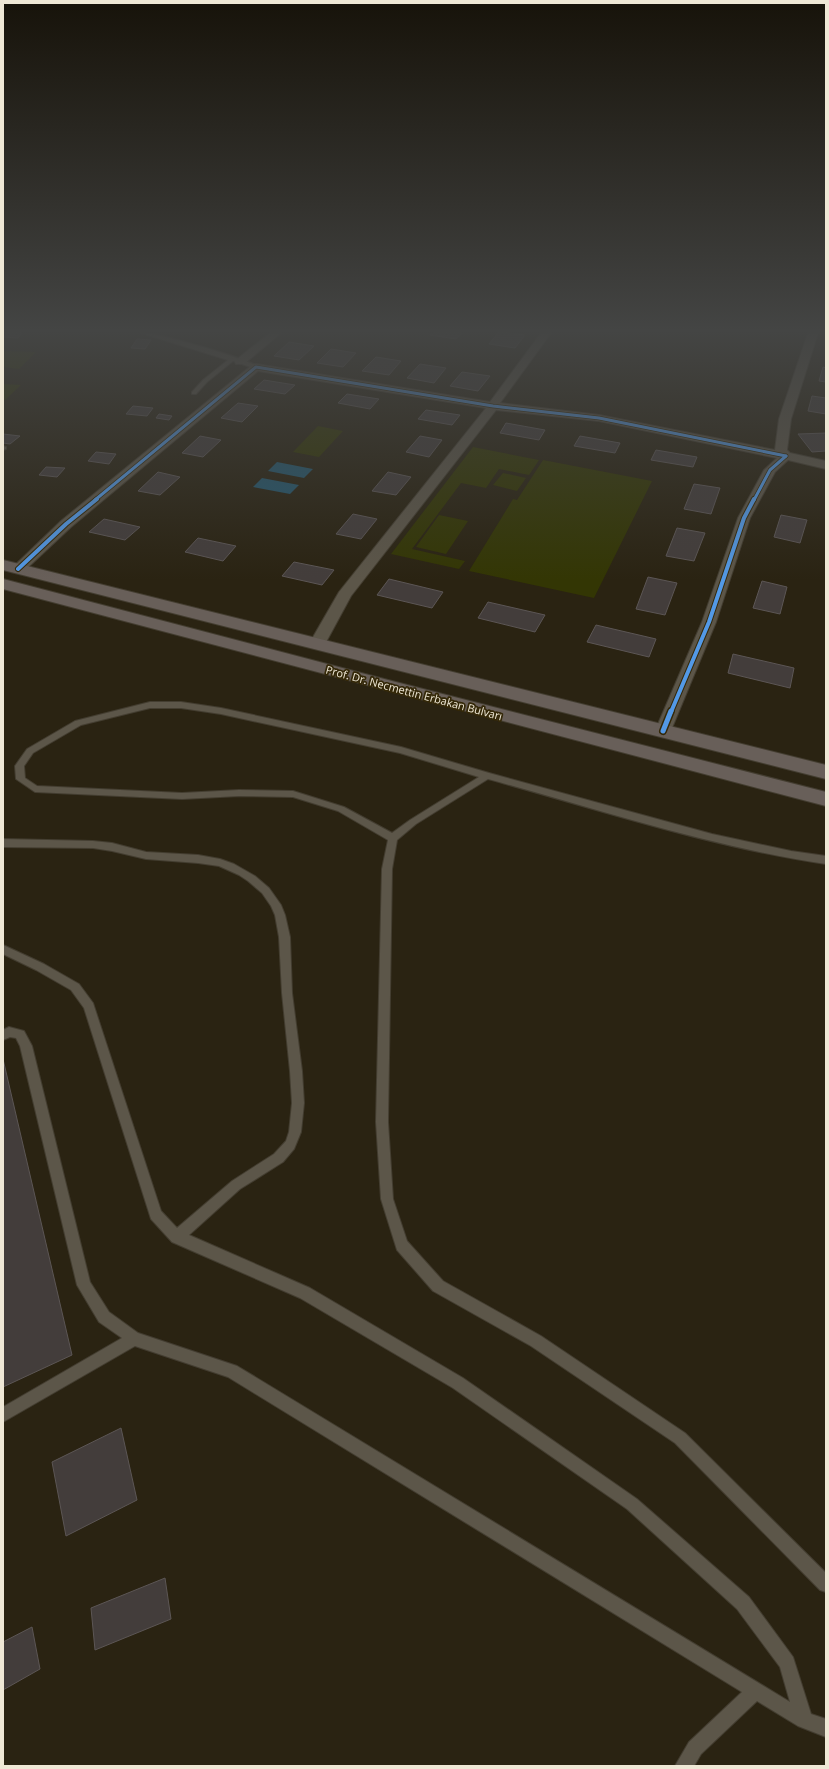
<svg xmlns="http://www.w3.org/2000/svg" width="829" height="1769" font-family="'Open Sans',sans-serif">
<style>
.green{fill:#333604}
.water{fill:#25576d}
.building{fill:#433d3b;stroke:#5c5655}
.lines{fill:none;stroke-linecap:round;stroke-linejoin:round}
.service-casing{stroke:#433d30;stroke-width:2}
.minor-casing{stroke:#433d30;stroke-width:2}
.primary-casing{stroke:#433d30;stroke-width:2}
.service{fill:#5c5649;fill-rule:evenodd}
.minor{fill:#5c5649;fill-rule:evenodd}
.primary{fill:#685f59;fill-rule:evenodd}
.cycleway-far2-casing{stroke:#342808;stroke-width:4.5}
.cycleway-far1-casing{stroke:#342808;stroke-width:6}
.cycleway-casing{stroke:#342808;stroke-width:8}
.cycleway-far2{stroke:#5399e6;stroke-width:3}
.cycleway-far1{stroke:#5399e6;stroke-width:4}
.cycleway{stroke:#5399e6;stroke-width:5}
.labels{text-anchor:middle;stroke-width:3.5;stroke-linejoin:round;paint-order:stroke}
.street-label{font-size:11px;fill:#efe8d6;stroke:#342808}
</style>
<rect width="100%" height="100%" fill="#2a2312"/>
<g class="green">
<polygon points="3,351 36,352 19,369 3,367"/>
<polygon points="3,384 21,385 5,400 3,399"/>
<polygon points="318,426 343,431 319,457 293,452"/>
<polygon points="473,447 539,460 529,475 499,469 486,488 461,483 412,549 465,561 459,569 391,554"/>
<polygon points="543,460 652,481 594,598 469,571 513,499 517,500"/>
<polygon points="503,473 526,478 517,491 493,485"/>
<polygon points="439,515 468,521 446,554 416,547"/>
</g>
<g class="water">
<polygon points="277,462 313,469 304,478 268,471"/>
<polygon points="262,478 299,485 290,494 253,487"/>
</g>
<g class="building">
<polygon points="3,333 22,333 18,338 3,337"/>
<polygon points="433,333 462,333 456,339 430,335"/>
<polygon points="498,333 509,333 525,335 515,348 489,344"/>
<polygon points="137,339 151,340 145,349 131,348"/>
<polygon points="289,342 314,346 299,360 274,356"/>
<polygon points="331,349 356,353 343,367 317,363"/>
<polygon points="376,357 401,361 389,375 362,371"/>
<polygon points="420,364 446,368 434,383 407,378"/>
<polygon points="823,367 826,368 826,382 819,381"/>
<polygon points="462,372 490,376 478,391 450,386"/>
<polygon points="264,380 295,385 285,394 254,389"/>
<polygon points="347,394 379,399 370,409 338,403"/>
<polygon points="812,396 826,398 826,414 808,411"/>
<polygon points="238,403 258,406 242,422 221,418"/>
<polygon points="133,406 153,408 147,416 126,414"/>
<polygon points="426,410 460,415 452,425 418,419"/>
<polygon points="159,414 172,416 169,420 156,418"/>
<polygon points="506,423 545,430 539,440 500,433"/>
<polygon points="826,433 826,451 812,452 798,434"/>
<polygon points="3,434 20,436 10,444 3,443"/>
<polygon points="200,436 221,440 203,457 182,453"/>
<polygon points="420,436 442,440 429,457 406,452"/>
<polygon points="580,436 620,443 615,453 574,446"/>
<polygon points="656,450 697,457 693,467 651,460"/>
<polygon points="96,452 116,454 109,464 88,461"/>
<polygon points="46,467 65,468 57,477 39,475"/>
<polygon points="158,472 180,477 160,495 138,491"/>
<polygon points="388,472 411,477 396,495 372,491"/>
<polygon points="694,484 720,488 711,514 684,509"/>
<polygon points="353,514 377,519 361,539 336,534"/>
<polygon points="781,515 807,520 800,543 774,537"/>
<polygon points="104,519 140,527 125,540 89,532"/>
<polygon points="677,528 705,533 694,561 666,556"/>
<polygon points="198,538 236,546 223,561 185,552"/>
<polygon points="294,562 334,570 322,585 282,576"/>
<polygon points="648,577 677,583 665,615 636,609"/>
<polygon points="389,579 443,592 432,608 377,595"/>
<polygon points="762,581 787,587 780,614 753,608"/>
<polygon points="488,602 545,615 535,632 478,618"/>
<polygon points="596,625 656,639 649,657 587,642"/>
<polygon points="733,654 794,668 790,688 728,673"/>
<polygon points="3,1059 72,1355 3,1387"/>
<polygon points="121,1428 137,1500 66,1536 52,1462"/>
<polygon points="165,1578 171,1619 95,1650 91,1608"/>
<polygon points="32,1627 40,1669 3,1690 3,1642"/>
</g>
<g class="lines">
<defs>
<g id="service">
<path d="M 141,333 C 154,331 248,359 259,367 L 256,369 L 233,361 L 207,382 L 196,394 L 192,394 L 192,392 L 203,380 L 228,360 Z"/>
<polygon points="3,446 6,447 6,449 3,450"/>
<path d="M 150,702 L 181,702 L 221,708 L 401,747 L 489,773 L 712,834 L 791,851 L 826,856 L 826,864 C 711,847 600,810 488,779 L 416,824 L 397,840 L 392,869 L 388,1122 L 393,1199 L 407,1241 L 443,1281 L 541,1336 L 685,1433 L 826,1573 L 826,1592 L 820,1590 L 675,1443 L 531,1346 L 433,1291 L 397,1250 L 381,1199 L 376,1122 L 382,869 L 388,840 L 338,811 L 293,797 L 239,796 L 182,799 L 35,792 L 16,779 L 15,766 L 27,749 L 75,721 ZM 150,708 L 181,708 L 221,714 L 400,753 L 479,777 L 410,820 L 392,833 L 344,807 L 293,791 L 239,790 L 182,793 L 37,786 L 25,778 L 24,766 L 33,753 L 81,725 Z"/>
<polygon points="3,839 93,841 112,843 146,852 198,855 220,859 234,864 255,876 269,888 281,905 285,915 290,937 292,993 302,1071 304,1103 301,1132 294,1149 283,1162 240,1189 189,1235 310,1288 463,1378 637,1499 749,1597 793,1657 811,1714 826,1719 826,1737 798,1726 757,1701 701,1754 694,1766 675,1766 689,1742 742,1692 228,1377 135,1346 3,1422 3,1407 122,1338 99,1322 77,1285 20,1046 16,1038 10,1037 3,1040 3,1030 9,1027 24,1031 32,1046 90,1282 109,1312 138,1333 237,1366 790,1702 780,1667 737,1609 627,1509 453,1388 300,1298 172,1242 151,1219 84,1008 71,990 36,970 3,954 3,945 44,964 79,984 93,1003 161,1211 177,1228 232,1181 274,1154 286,1141 289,1132 292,1103 290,1071 282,993 279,937 275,915 271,906 262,893 248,881 239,875 219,866 198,863 146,859 112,851 93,848 3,847"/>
</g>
<g id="minor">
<polygon points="270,333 281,333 244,364 236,364 235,362 236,360"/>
<polygon points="541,333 551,333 500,403 599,415 775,450 779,419 808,333 818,333 791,419 787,450 790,453 826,461 826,469 788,460 775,472 750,518 716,622 669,735 663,736 657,735 655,731 702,622 738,518 764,470 777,458 599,421 496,410 351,596 325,644 322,647 317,649 312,647 309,644 339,592 486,408 258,371 71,527 23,572 13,572 11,569 61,521 252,365 256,364 490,402"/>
</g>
<g id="primary">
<polygon points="3,560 826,765 826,779 3,570"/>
<polygon points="3,579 388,680 826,792 826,806 3,589"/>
</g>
</defs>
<use href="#service" class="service-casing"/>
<use href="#minor" class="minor-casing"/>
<use href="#primary" class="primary-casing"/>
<use href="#service" class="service"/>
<use href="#minor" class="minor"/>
<use href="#primary" class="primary"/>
<defs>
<g id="cycleway-far2">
<polyline points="95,500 256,367 493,406 599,418 786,456"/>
<polyline points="754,500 770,470 786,456"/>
</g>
<g id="cycleway-far1">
<polyline points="18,569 66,524 97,499"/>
<polyline points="671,712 709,622 744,518 754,499"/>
</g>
<polyline id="cycleway" points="663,731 671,711"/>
</defs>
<use href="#cycleway-far2" class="cycleway-far2-casing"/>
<use href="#cycleway-far1" class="cycleway-far1-casing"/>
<use href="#cycleway" class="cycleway-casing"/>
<use href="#cycleway-far2" class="cycleway-far2"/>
<use href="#cycleway-far1" class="cycleway-far1"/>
<use href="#cycleway" class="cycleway"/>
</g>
<linearGradient id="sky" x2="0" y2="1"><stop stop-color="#17130a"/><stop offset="0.57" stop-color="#444544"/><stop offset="1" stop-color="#444544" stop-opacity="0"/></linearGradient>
<rect width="829" height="580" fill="url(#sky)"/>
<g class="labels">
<g class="street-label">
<text transform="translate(414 693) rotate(15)" y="4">Prof. Dr. Necmettin Erbakan Bulvarı</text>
</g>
</g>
<rect width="829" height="1769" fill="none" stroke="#efe8d6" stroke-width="8"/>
</svg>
